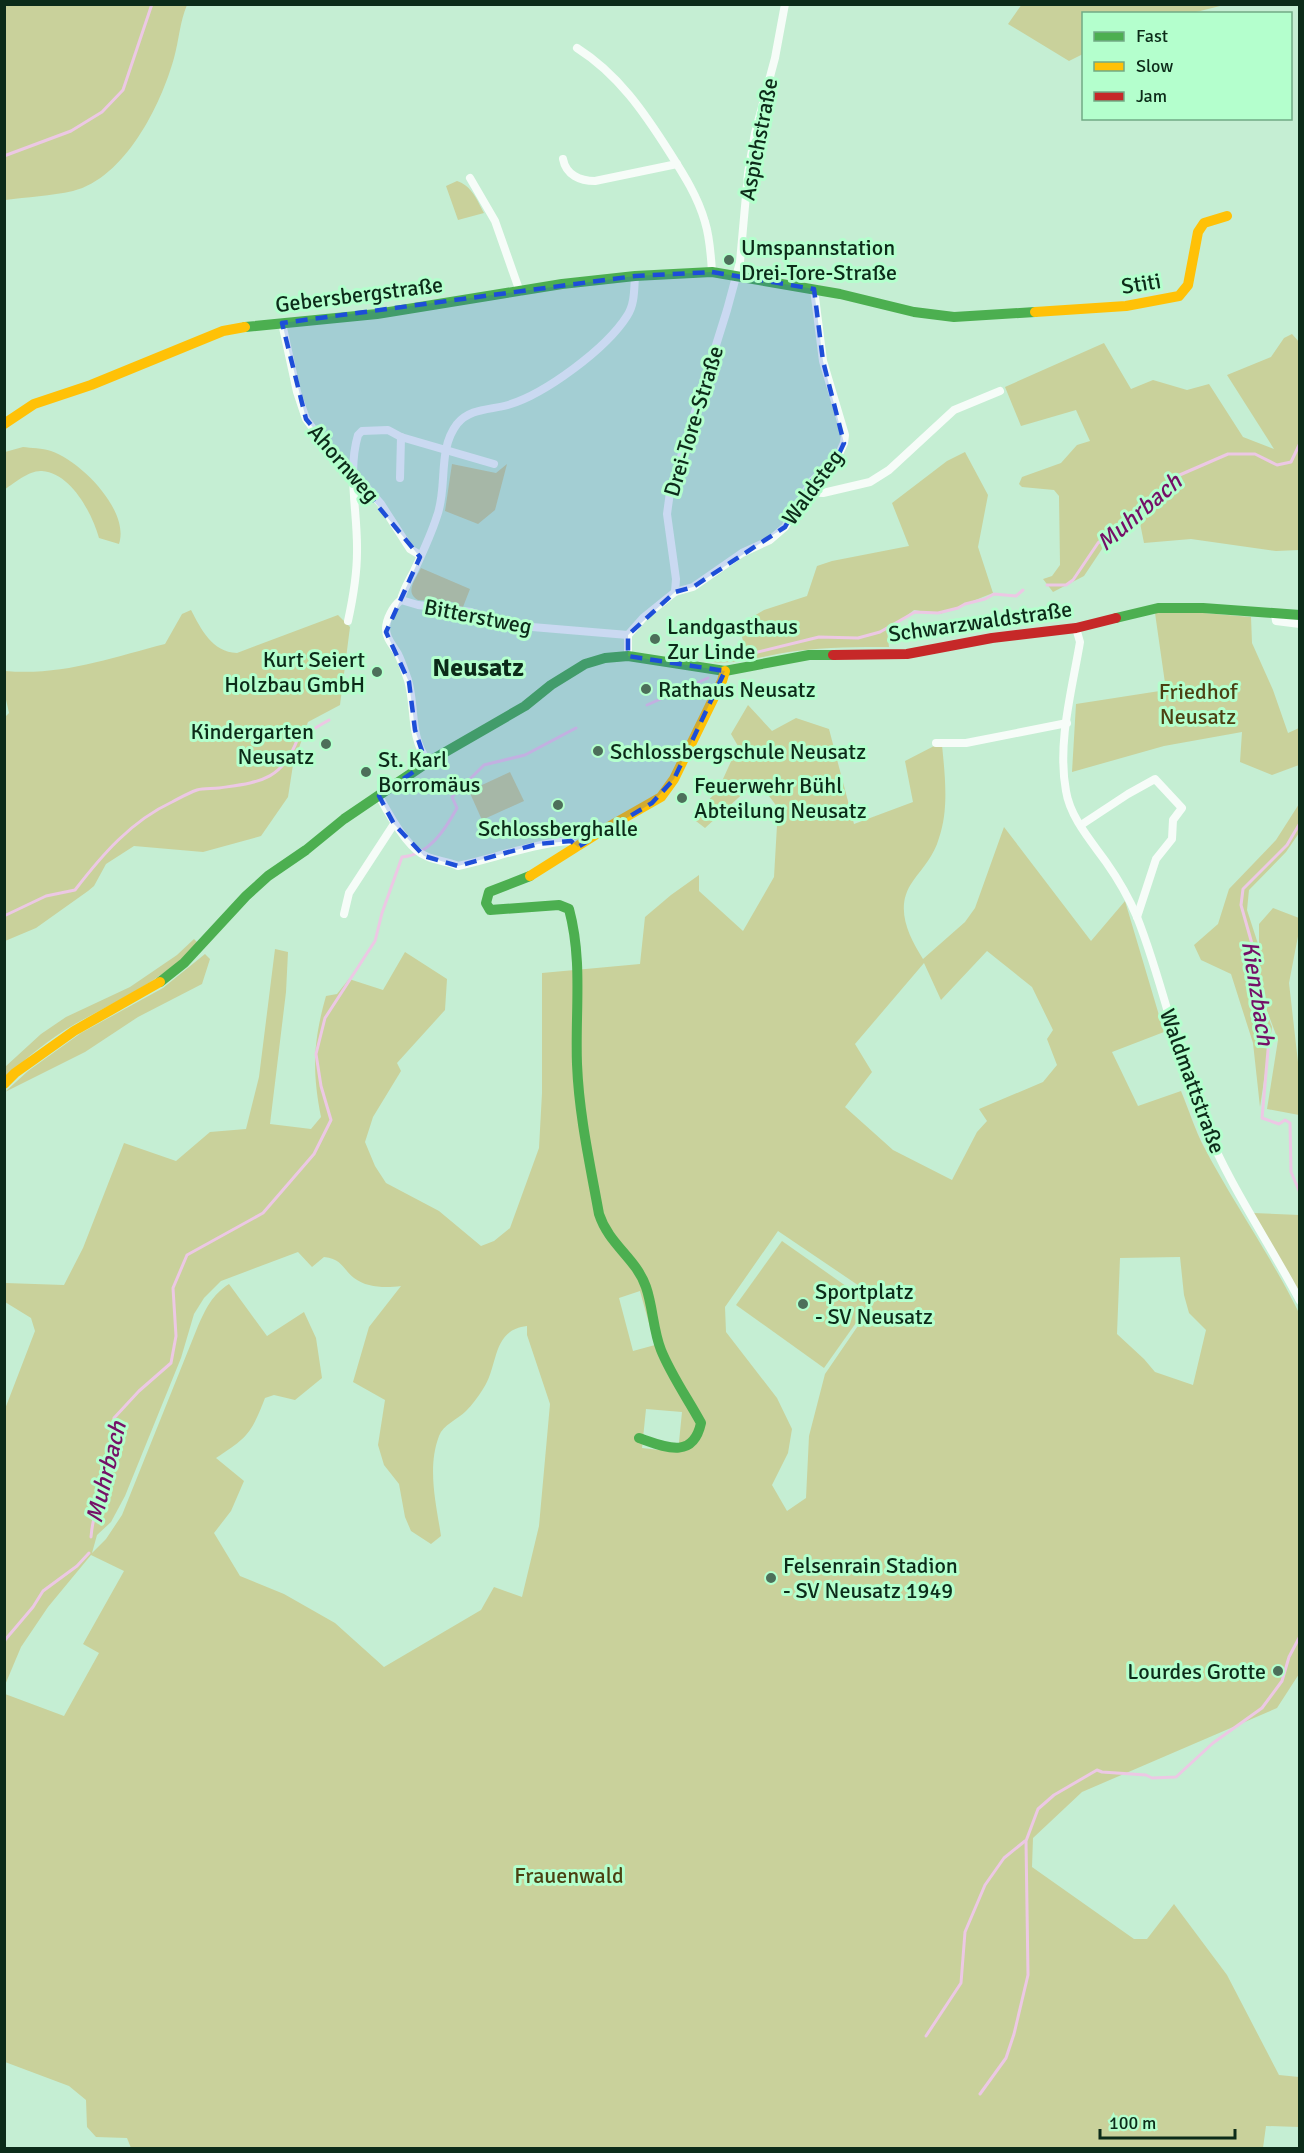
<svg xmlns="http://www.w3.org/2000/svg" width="1304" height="2153" font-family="Signika,sans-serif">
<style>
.green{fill:#c9d19b;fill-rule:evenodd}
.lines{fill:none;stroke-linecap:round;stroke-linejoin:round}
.stream{stroke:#ecc8e4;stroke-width:3}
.street{stroke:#f6fcf8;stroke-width:8}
.fast{stroke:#4caf50;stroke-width:10}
.slow{stroke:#ffc107;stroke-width:10}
.jam{stroke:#c62828;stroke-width:10}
.marked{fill:#1d4ed8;fill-opacity:0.2;stroke:#1d4ed8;stroke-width:4.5;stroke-dasharray:12 8;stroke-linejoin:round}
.poi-dot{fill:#4d6f5a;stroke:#b4ffcd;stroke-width:2}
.labels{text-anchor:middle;stroke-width:6;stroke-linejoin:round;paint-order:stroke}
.street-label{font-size:22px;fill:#0c2b19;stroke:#b4ffcd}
.poi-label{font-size:22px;fill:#0c2b19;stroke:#b4ffcd;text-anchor:start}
.park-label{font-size:22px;fill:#4b4012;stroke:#b4ffcd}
.water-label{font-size:24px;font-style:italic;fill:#751067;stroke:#b4ffcd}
.quarter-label{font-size:26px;font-weight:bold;fill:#0c2b19;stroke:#b4ffcd}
</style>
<rect width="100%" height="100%" fill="#c5eed3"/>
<g class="green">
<polygon points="1022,4 1224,4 1224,5 1192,13 1084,14 1083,54 1069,61 1008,24"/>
<path d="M 4,5 L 187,5 C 180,21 179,40 174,58 C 161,105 125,178 73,191 C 51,196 27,197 5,200 Z"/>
<path d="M 457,181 C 472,186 477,200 484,213 L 458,220 L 446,186 Z"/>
<polygon points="1292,334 1300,343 1299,550 1276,551 1191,539 1144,543 1139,518 1106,543 1084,576 1053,592 1043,579 1052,576 1060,565 1059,496 1054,490 1022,487 1019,484 1022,477 1061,463 1077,445 1090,441 1076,410 1021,426 1005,387 1104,343 1131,389 1153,380 1187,390 1209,384 1243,437 1274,449 1227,375 1271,357 1284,338"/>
<path d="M 23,447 C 31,448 42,448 51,451 C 81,461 130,511 119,544 L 99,538 C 92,513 71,473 42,471 C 29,470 15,483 5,489 L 5,452 Z"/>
<path d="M 965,452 L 988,495 L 978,547 L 993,593 L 940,614 L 914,610 L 887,631 L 889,647 C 858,647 827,647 796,651 C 768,654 741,665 713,662 L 744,645 L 739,625 L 764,610 L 807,596 L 817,566 L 832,561 L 909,546 L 892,503 L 947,461 Z"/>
<polygon points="452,464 496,473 507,464 495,510 478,524 445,511"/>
<path d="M 421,568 L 470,589 L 463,607 L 453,606 L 453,602 L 418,600 C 404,592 416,579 421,568 Z"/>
<path d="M 191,610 C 201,629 212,652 237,653 L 338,615 L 350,627 L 340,705 L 308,722 L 293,765 L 288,797 L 261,836 L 203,852 L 134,846 L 106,864 L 94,886 L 88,891 L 36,928 L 5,941 L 4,718 L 9,713 L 5,695 L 5,671 C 62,676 110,658 165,644 L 182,614 Z"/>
<polygon points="1192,612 1251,617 1252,643 1273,690 1288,733 1299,728 1299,765 1272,775 1240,762 1242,732 1164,746 1072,772 1076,704 1166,690 1155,613"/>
<path d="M 748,705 L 772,731 L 796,718 L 829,729 L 854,824 L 913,802 L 905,761 L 936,745 L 942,745 C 945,776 949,809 939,838 C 934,856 923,867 913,881 C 894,907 908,935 923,959 L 965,922 L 975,908 L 1004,827 L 1091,941 L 1125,901 L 1164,1032 L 1112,1052 L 1138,1106 L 1181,1091 C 1189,1110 1195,1130 1204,1147 C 1234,1204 1271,1256 1299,1313 L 1299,1674 L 1277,1708 L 1082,1792 L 1033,1838 L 1032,1867 L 1134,1939 L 1147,1939 L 1174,1904 L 1227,1975 L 1279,2075 L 1299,2077 L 1299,2127 L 1266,2126 L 1263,2148 L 131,2148 L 127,2138 L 96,2137 L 87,2127 L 86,2100 L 69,2086 L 5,2062 L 5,1694 L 64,1716 L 99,1653 L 83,1644 L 124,1571 L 91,1555 L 48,1607 L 21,1647 L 5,1685 L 5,1409 L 35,1331 L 31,1318 L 5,1302 L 5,1283 L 64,1285 L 83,1248 L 124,1143 L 176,1161 L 210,1132 L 246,1129 L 259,1077 L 275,949 L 288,952 L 286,992 L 270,1124 L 311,1129 L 321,1117 C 312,1071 313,1042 326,996 L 337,994 L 349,979 L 383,990 L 405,952 L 447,979 L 445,1010 L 397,1063 L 401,1071 L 373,1117 L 365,1142 L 375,1166 L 386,1183 L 439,1211 L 481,1246 L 494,1241 L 510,1228 L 539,1148 L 542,1093 L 542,973 L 640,964 L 645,917 L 671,895 L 699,875 L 699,891 L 743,931 L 774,877 L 778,808 L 766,792 L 748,789 L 705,828 L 692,818 L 718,790 L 738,746 L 731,734 ZM 987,951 L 1032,987 L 1053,1030 L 1047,1039 L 1057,1065 L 1043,1082 L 979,1109 L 987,1121 L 977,1132 L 952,1180 L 893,1150 L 845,1107 L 872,1072 L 855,1044 L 924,963 L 941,1000 ZM 778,1231 L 877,1298 L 825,1374 L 809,1436 L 806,1498 L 787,1511 L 772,1485 L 788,1453 L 792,1429 L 777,1398 L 726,1332 L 725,1307 ZM 298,1252 L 312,1267 L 324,1257 C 342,1259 342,1268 354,1278 C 367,1288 386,1288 401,1286 L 369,1327 L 353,1382 L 385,1400 L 378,1445 L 384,1465 L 399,1484 L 405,1517 L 411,1531 L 431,1544 L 441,1536 C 436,1503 427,1468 439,1436 C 443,1425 458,1419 466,1411 C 472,1405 478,1397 483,1389 C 499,1366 491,1330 527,1326 L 527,1335 L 550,1404 L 539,1526 L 522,1597 L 494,1587 L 481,1610 L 384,1667 L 335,1623 L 284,1594 L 240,1576 L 214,1533 L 231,1511 L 244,1481 L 216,1458 C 248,1437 251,1434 265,1398 L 274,1395 L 295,1400 L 322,1378 L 316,1338 L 304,1312 L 267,1336 L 229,1284 C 212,1295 206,1308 198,1326 L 122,1515 L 106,1539 L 92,1553 L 97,1535 L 111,1522 L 125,1496 L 181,1358 L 194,1314 L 204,1298 L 221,1281 ZM 1180,1257 L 1184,1295 L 1189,1313 L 1206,1330 L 1193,1385 L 1155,1372 L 1144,1359 L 1117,1334 L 1120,1258 ZM 640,1291 L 655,1345 L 633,1351 L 619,1298 ZM 646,1409 L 682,1412 L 678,1452 L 642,1448 Z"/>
<polygon points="510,772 524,801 482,820 469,791"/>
<polygon points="1299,804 1299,833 1286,852 1249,890 1247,910 1259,947 1259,924 1273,908 1299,918 1299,931 1289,983 1299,1071 1299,1115 1267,1109 1278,1040 1261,995 1261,979 1260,996 1272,1027 1260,1107 1253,1043 1231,974 1201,960 1194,945 1218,924 1229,889 1276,840"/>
<path d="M 194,939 L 198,943 C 164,980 118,1000 75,1024 C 49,1039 26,1058 5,1078 L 5,1067 L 41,1034 L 66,1017 L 130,987 L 177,955 Z"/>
<polygon points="205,954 210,959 202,984 138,1017 85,1052 5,1092 28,1071 81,1033 163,988"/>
<polygon points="1253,1213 1299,1215 1299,1293"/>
<polygon points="782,1241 870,1303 824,1368 736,1305"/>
</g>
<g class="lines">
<g class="stream">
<polyline points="4,156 71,131 102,112 123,90 152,4"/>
<polyline points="1047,585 1066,585 1073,580 1098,543 1117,527 1139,515 1175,477 1228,454 1255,454 1277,465 1291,462 1300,443"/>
<polyline points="725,660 819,637 858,638 880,632 915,612 938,613 958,608 965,604 985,599 994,594 1016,596 1023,590"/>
<polyline points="647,705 708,678"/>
<polyline points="1300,823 1287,845 1243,889 1241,905 1258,965 1254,1002 1268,1029 1269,1039 1262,1118 1279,1124 1285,1120 1290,1123 1291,1172 1300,1193"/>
<path d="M 4,916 L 46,896 L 75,890 C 102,855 131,821 172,802 C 180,798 188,793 197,790 C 204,788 212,789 219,788 C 260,782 282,781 298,738 L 329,720"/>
<path d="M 91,1537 C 93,1513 100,1501 107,1479 C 113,1459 113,1439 114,1418 L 139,1391 L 171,1363 L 176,1336 L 173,1288 L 187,1255 L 263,1213 L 314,1154 L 331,1120 L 321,1086 L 316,1054 L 325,1018 L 375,941 L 382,913 L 402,857 C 429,855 445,830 457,808 L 452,797 L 484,765 L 525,755 L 576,728"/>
<polyline points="4,1644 5,1640 33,1607 43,1591 77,1566 89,1553"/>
<polyline points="926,2036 961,1983 965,1932 985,1885 1004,1858 1025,1841"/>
<polyline points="980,2094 1006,2058 1014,2034 1028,1975 1026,1841 1038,1809 1054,1795 1097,1770 1102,1772 1146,1775 1152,1778 1176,1777 1213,1743 1262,1708 1282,1681 1289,1657 1300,1636"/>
</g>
<g class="street">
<path d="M 577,48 C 618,74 644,112 670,153 C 684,175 698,197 705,222 C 710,238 711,256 712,272"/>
<path d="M 563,159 C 566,175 580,181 595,181 L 677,164"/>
<polyline points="470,178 495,221 520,292"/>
<polyline points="282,323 297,392 306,419 320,438 354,473 381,504 410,549 420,555"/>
<polyline points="400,478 401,437"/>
<polyline points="805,492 823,493 870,482 889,470 954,410 1000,391"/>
<polyline points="675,592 676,579 667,514 670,492 727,310 740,262 748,173 755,133 775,58 785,4"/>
<polyline points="401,600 418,605 471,612 507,625 628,635"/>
<polyline points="1275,614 1276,621 1300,624"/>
<path d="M 348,621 C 353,598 357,575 357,552 C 358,514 347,472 358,435 L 362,431 L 388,430 L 401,437 L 494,464"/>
<path d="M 1076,628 L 1080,642 C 1072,690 1057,743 1066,791 C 1070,817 1091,841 1106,862 C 1118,879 1129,898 1137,917 C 1164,985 1177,1058 1205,1125 C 1230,1187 1269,1242 1300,1301"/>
<polyline points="628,656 628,635 644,617 675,592 693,587 742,553 770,540 785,527 811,482 838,456 844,443 845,435 823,361 814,289"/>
<polyline points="936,743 966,743 1067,723"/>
<path d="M 428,762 C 409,735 416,708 408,680 C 405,672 402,662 398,654 C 393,645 386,639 386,629 C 386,619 393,606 401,600 C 403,590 409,581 414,571 C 422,554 431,535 437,516 C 448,487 437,450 457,424 C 470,408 490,410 508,405 C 545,394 606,349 627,316 C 635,304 634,289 635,276"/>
<path d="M 379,796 C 388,813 408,850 426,856 C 436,861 447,861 458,866 C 495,858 531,844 569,841 L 578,847"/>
<polyline points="1081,825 1128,794 1155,779 1182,808 1173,820 1172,839 1156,859 1137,917"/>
<polyline points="344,914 349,893 394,824"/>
</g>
<g class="fast">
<polyline points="245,327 377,314 562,284 635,276 712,272 840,294 914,312 954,317 1035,312"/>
<polyline points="1116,618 1158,608 1203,608 1300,615"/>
<path d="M 530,876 L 489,892 L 486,903 L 490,910 L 559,905 L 569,909 C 583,961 575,1012 577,1064 C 579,1115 590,1164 599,1214 C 609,1245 636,1258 646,1287 C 653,1307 653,1330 661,1350 C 671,1375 688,1399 701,1423 C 693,1460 665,1447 639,1438"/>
<polyline points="160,982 184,963 246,896 268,876 306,850 344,819 428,762 525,706 551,685 585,664 605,658 628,656 725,671 809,655 833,655"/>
</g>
<g class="slow">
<polyline points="1035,312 1126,306 1179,296 1188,285 1198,232 1204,223 1227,216"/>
<polyline points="4,424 34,404 91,385 223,331 245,327"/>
<polyline points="530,876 603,830 661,797 674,779 722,681 725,671"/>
<polyline points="4,1084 15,1073 74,1031 160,982"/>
</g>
<polyline class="jam" points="833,655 907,654 992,638 1076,628 1116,618"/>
</g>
<path class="marked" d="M 712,272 L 814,289 L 823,361 L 844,443 L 838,456 L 811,482 L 785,527 L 693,587 L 675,592 L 628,635 L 628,656 L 725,671 L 674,779 L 652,803 L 578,847 L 571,841 L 538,844 L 458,866 L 424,856 L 394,824 L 379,796 L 426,763 L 415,730 L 409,682 L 386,632 L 420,557 L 306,419 L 282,323 L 635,276 Z"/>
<g class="poi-dot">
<circle cx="729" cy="260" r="6"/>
<circle cx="655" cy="639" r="6"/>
<circle cx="377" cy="672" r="6"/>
<circle cx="646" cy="689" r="6"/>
<circle cx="326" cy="744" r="6"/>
<circle cx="598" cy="751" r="6"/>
<circle cx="366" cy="772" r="6"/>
<circle cx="682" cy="798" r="6"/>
<circle cx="558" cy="805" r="6"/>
<circle cx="803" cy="1304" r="6"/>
<circle cx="771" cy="1578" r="6"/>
<circle cx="1278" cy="1671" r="6"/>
</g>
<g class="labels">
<g class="street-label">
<text transform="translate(758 139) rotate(-79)" y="8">Aspichstraße</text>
<text transform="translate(1141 283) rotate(-9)" y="8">Stiti</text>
<text transform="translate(359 294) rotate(-7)" y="8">Gebersbergstraße</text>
<text transform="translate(693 421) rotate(-73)" y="8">Drei-Tore-Straße</text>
<text transform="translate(344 463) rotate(49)" y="8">Ahornweg</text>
<text transform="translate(812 487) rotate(-54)" y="8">Waldsteg</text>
<text transform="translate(478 616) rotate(11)" y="8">Bitterstweg</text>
<text transform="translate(980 621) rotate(-8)" y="8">Schwarzwaldstraße</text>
<text transform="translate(1193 1081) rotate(70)" y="8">Waldmattstraße</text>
</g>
<g class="poi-label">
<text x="741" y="255">Umspannstation<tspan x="741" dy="25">Drei-Tore-Straße</tspan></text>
<text x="667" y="634">Landgasthaus<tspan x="667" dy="25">Zur Linde</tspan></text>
<text x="365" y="667" text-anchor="end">Kurt Seiert<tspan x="365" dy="25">Holzbau GmbH</tspan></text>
<text x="658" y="697">Rathaus Neusatz</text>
<text x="314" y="739" text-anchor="end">Kindergarten<tspan x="314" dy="25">Neusatz</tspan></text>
<text x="610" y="759">Schlossbergschule Neusatz</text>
<text x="378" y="767">St. Karl<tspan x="378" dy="25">Borromäus</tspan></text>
<text x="694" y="793">Feuerwehr Bühl<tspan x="694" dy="25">Abteilung Neusatz</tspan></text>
<text x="558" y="836" text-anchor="middle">Schlossberghalle</text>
<text x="815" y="1299">Sportplatz<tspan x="815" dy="25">- SV Neusatz</tspan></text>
<text x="783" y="1573">Felsenrain Stadion<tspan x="783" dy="25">- SV Neusatz 1949</tspan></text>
<text x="1266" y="1679" text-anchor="end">Lourdes Grotte</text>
</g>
<g class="park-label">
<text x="1198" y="699">Friedhof<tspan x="1198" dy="25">Neusatz</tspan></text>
<text x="569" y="1883">Frauenwald</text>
</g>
<g class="water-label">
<text transform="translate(1139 512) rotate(-41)" y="8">Muhrbach</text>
<text transform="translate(1258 993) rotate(81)" y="8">Kienzbach</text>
<text transform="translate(106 1472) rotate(-76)" y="8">Muhrbach</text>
</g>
<g class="quarter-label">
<text x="478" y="676">Neusatz</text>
</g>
</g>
<rect width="1304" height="2153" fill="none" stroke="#0c2b19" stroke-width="12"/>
<rect x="1082" y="12" width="210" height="108" fill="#b4ffcd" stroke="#71aa85" stroke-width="1.5"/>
<rect x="1094" y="32" width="30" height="9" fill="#4caf50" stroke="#71aa85" stroke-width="1.5"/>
<text x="1136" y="42" font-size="18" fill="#0c2b19">Fast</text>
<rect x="1094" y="62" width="30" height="9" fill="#ffc107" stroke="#71aa85" stroke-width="1.5"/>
<text x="1136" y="72" font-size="18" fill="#0c2b19">Slow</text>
<rect x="1094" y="92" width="30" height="9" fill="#c62828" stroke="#71aa85" stroke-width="1.5"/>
<text x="1136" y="102" font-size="18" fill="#0c2b19">Jam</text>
<path d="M1100 2129v9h135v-9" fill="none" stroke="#0c2b19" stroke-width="3"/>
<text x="1109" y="2129" font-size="18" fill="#0c2b19" stroke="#b4ffcd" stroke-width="4.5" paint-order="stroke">100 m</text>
</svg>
